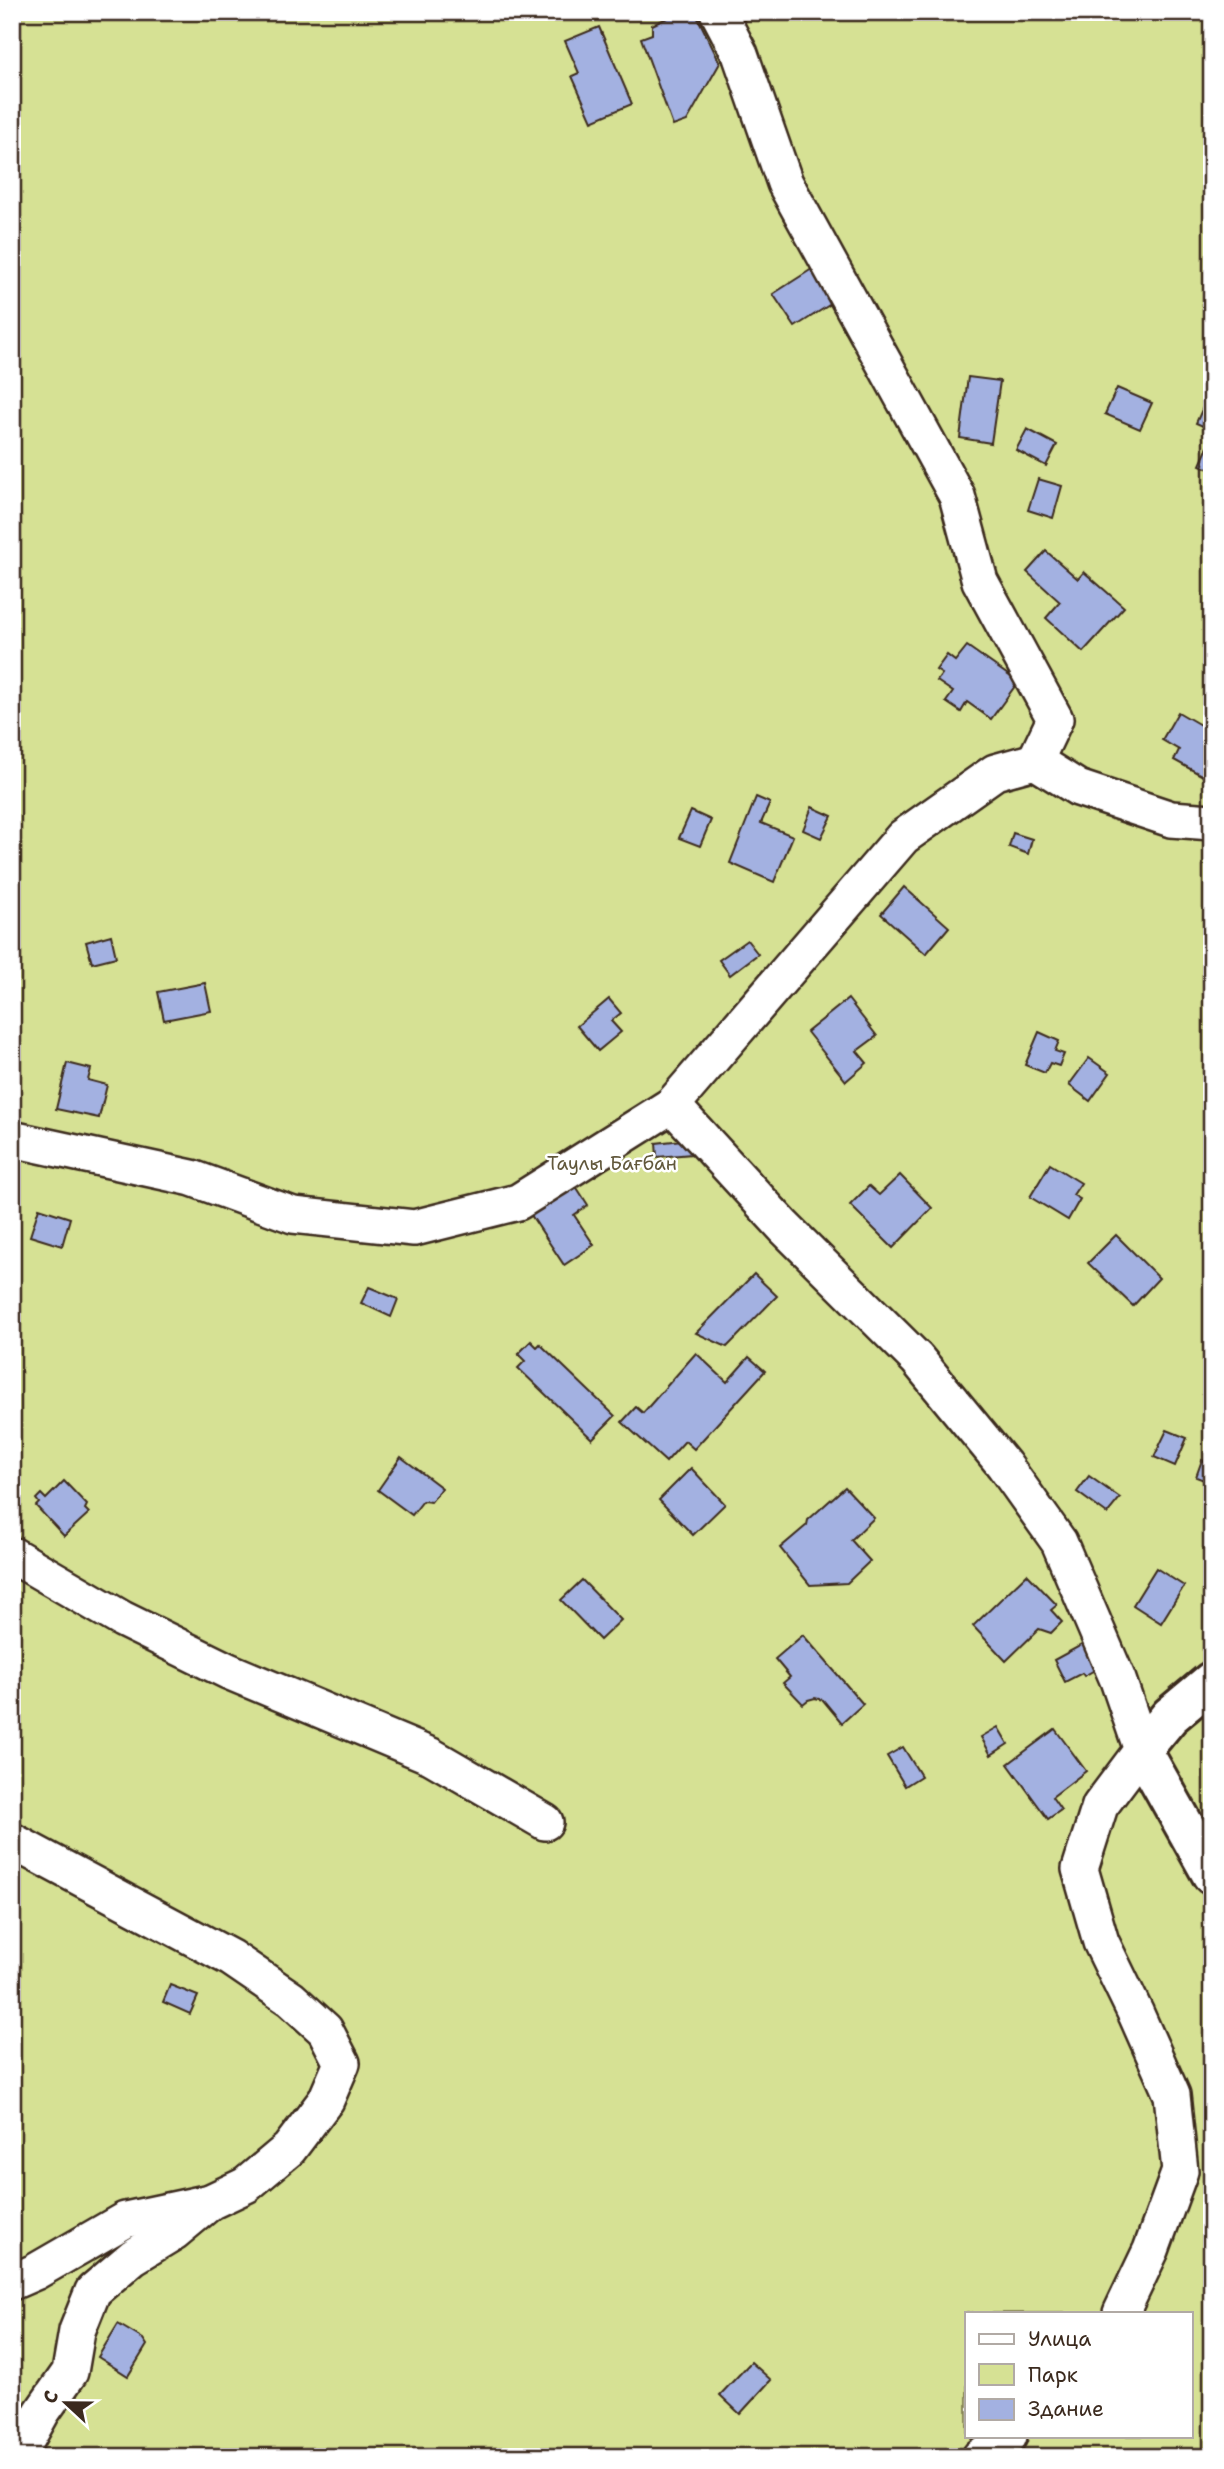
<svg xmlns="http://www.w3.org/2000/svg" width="1224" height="2469" font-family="'Shantell Sans',sans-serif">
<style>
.green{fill:#d6e194;stroke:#888659;stroke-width:2;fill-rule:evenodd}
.building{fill:#a3b1e1;stroke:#3b2a1e;stroke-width:2}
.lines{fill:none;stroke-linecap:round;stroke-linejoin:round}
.street-casing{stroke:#3b2a1e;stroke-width:40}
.secondary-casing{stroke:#3b2a1e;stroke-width:44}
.street{stroke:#fff;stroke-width:35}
.secondary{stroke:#fff;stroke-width:38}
.labels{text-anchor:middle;stroke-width:5;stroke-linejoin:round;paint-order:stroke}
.park-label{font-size:19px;fill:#62583c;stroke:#fff}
</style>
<rect width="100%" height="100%" fill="#fff"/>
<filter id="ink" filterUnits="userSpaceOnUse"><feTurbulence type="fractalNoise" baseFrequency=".0143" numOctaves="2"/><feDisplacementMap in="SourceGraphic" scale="14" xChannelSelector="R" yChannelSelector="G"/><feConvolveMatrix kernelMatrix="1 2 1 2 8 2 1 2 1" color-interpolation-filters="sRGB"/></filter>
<g filter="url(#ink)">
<path class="green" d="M 12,12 L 1212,12 L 1212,2457 L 12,2457 ZM 967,2313 L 1191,2313 L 1191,2436 L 967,2436 Z"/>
<g class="building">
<polygon points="680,12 695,12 720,63 687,121 673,126 641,38 652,34 652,25"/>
<polygon points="599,27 632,104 592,121 572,76 579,73 565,41"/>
<polygon points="815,267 837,300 795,327 773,294"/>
<polygon points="968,377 1000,381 991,443 960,438"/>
<polygon points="1117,388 1152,403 1140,429 1105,414"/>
<polygon points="1209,394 1212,396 1212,430 1196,423"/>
<polygon points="1027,429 1057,445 1046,466 1016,450"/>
<polygon points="1212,438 1212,470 1200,465"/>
<polygon points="1038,479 1062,486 1053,518 1028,510"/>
<polygon points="1046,551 1078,579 1084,572 1124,607 1083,652 1046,618 1060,602 1027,572"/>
<polygon points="967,646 1018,682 991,719 967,702 961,712 946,702 953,692 937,681 942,674 936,670 947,655 955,661"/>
<polygon points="1178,712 1202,726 1207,718 1212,721 1212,781 1174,760 1179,750 1162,740"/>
<polygon points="756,797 770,803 761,823 793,836 774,882 730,863"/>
<polygon points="812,807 832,816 821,838 803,830"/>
<polygon points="691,811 711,820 700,846 679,838"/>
<polygon points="1013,833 1032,839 1028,854 1009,847"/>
<polygon points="904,887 949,927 926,954 881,914"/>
<polygon points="111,935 116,957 92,963 86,942"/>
<polygon points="747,940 758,954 730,975 719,960"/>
<polygon points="205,983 211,1011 164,1020 158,992"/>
<polygon points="609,999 621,1013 611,1021 621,1032 598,1051 577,1026"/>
<polygon points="848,999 877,1036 857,1051 867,1063 846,1081 807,1032"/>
<polygon points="1039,1032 1059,1041 1055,1051 1064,1054 1059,1066 1050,1063 1045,1073 1025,1065"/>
<polygon points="1089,1058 1110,1073 1090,1101 1069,1085"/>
<polygon points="67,1063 91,1069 88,1080 107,1085 99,1118 56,1109"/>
<polygon points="691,1139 692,1154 657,1157 656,1143"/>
<polygon points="1050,1164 1081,1183 1073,1195 1080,1199 1068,1220 1030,1197"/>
<polygon points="900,1175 932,1208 893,1248 850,1205 869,1186 879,1195"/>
<polygon points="572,1180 588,1205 574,1215 594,1245 564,1265 527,1209"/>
<polygon points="39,1208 70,1218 62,1246 30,1236"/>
<polygon points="1116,1235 1159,1278 1133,1306 1088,1263"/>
<polygon points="754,1274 777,1296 727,1347 696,1333"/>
<polygon points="369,1287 398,1299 391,1317 361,1303"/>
<polygon points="531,1341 537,1347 540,1344 615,1416 592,1439 518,1368 525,1361 518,1354"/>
<polygon points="696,1353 727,1382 749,1357 765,1371 694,1449 685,1441 666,1462 622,1422 636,1407 643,1413"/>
<polygon points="1167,1430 1187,1438 1175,1466 1154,1457"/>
<polygon points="401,1457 442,1488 431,1502 423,1501 412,1515 378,1490"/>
<polygon points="1202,1460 1212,1464 1212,1483 1196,1477"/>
<polygon points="691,1468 725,1504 693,1535 659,1500"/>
<polygon points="1089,1476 1120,1498 1107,1514 1077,1492"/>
<polygon points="64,1481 87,1505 85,1509 89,1513 64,1536 36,1506 39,1503 36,1499 41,1494 46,1499"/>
<polygon points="845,1487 874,1518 851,1540 870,1561 847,1583 810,1585 780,1548 807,1525 808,1520"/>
<polygon points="1156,1568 1184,1586 1161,1623 1133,1605"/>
<polygon points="1027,1574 1057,1605 1051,1610 1062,1622 1051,1633 1039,1629 1006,1661 973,1626"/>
<polygon points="582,1580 621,1620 600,1640 561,1600"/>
<polygon points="803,1635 863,1704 842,1723 823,1700 815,1698 808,1700 803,1704 783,1683 790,1677 775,1659"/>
<polygon points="1085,1643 1098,1668 1084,1676 1082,1673 1065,1682 1054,1660"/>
<polygon points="998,1727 1008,1744 991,1755 981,1737"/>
<polygon points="1055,1729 1086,1771 1052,1797 1061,1810 1048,1819 1008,1764"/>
<polygon points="903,1747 921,1776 905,1786 887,1756"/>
<polygon points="170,1985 198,1996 190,2014 163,2002"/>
<polygon points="118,2324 143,2339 147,2345 128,2376 98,2357"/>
<polygon points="751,2362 771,2380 740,2414 720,2395"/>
</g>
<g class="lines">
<defs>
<g id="street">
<polyline points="718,12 740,54 785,183 957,496 980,581 1055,719 1035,761"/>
<polyline points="672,1105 784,1227 917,1359 1004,1465 1059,1542 1118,1680 1142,1750 1100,1806 1080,1869 1101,1942 1136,2014 1172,2095 1180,2171 1151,2250 1121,2313"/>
<polyline points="12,1139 192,1178 293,1215 414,1228 518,1202 672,1105 903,837 995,772 1035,761 1078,788 1171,819 1212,822"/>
<polyline points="12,1555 122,1619 228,1671 431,1756 545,1822"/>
<polyline points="12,1841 231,1958 291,1999 325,2030 342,2063 326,2100 289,2149 246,2185 210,2202 174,2232 133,2257 93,2291 77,2331 70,2372 42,2412 17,2457"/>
<polyline points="12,2282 35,2272 125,2220 205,2203"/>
<polyline points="980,2457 1009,2436"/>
</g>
<polyline id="secondary" points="1212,1681 1170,1716 1142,1750 1212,1875"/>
</defs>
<use href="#street" class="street-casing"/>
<use href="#secondary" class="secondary-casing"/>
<use href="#street" class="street"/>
<use href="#secondary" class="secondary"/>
</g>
</g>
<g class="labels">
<g class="park-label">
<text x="612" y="1170">Таулы Бағбан</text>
</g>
</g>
<rect width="1224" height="2469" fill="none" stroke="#fff" stroke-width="42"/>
<rect x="21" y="21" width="1182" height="2427" fill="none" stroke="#3b2a1e" stroke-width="2.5" filter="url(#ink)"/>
<rect x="965" y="2312" width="228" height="126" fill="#ffffff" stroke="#b1aaa5" stroke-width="2"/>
<rect x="979" y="2334" width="35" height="10" fill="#ffffff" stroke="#b1aaa5" stroke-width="2"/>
<text x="1028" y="2346" font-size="21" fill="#3b2a1e">Улица</text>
<rect x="979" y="2364" width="35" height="21" fill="#d6e194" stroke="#b1aaa5" stroke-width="2"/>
<text x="1028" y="2382" font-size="21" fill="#3b2a1e">Парк</text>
<rect x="979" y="2399" width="35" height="21" fill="#a3b1e1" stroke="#b1aaa5" stroke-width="2"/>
<text x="1028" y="2416" font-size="21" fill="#3b2a1e">Здание</text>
<g transform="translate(66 2403) rotate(292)" stroke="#ffffff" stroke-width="5" paint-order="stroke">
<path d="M0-5L12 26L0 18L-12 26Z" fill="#3b2a1e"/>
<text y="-10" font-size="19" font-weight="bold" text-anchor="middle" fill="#3b2a1e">С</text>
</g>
</svg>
